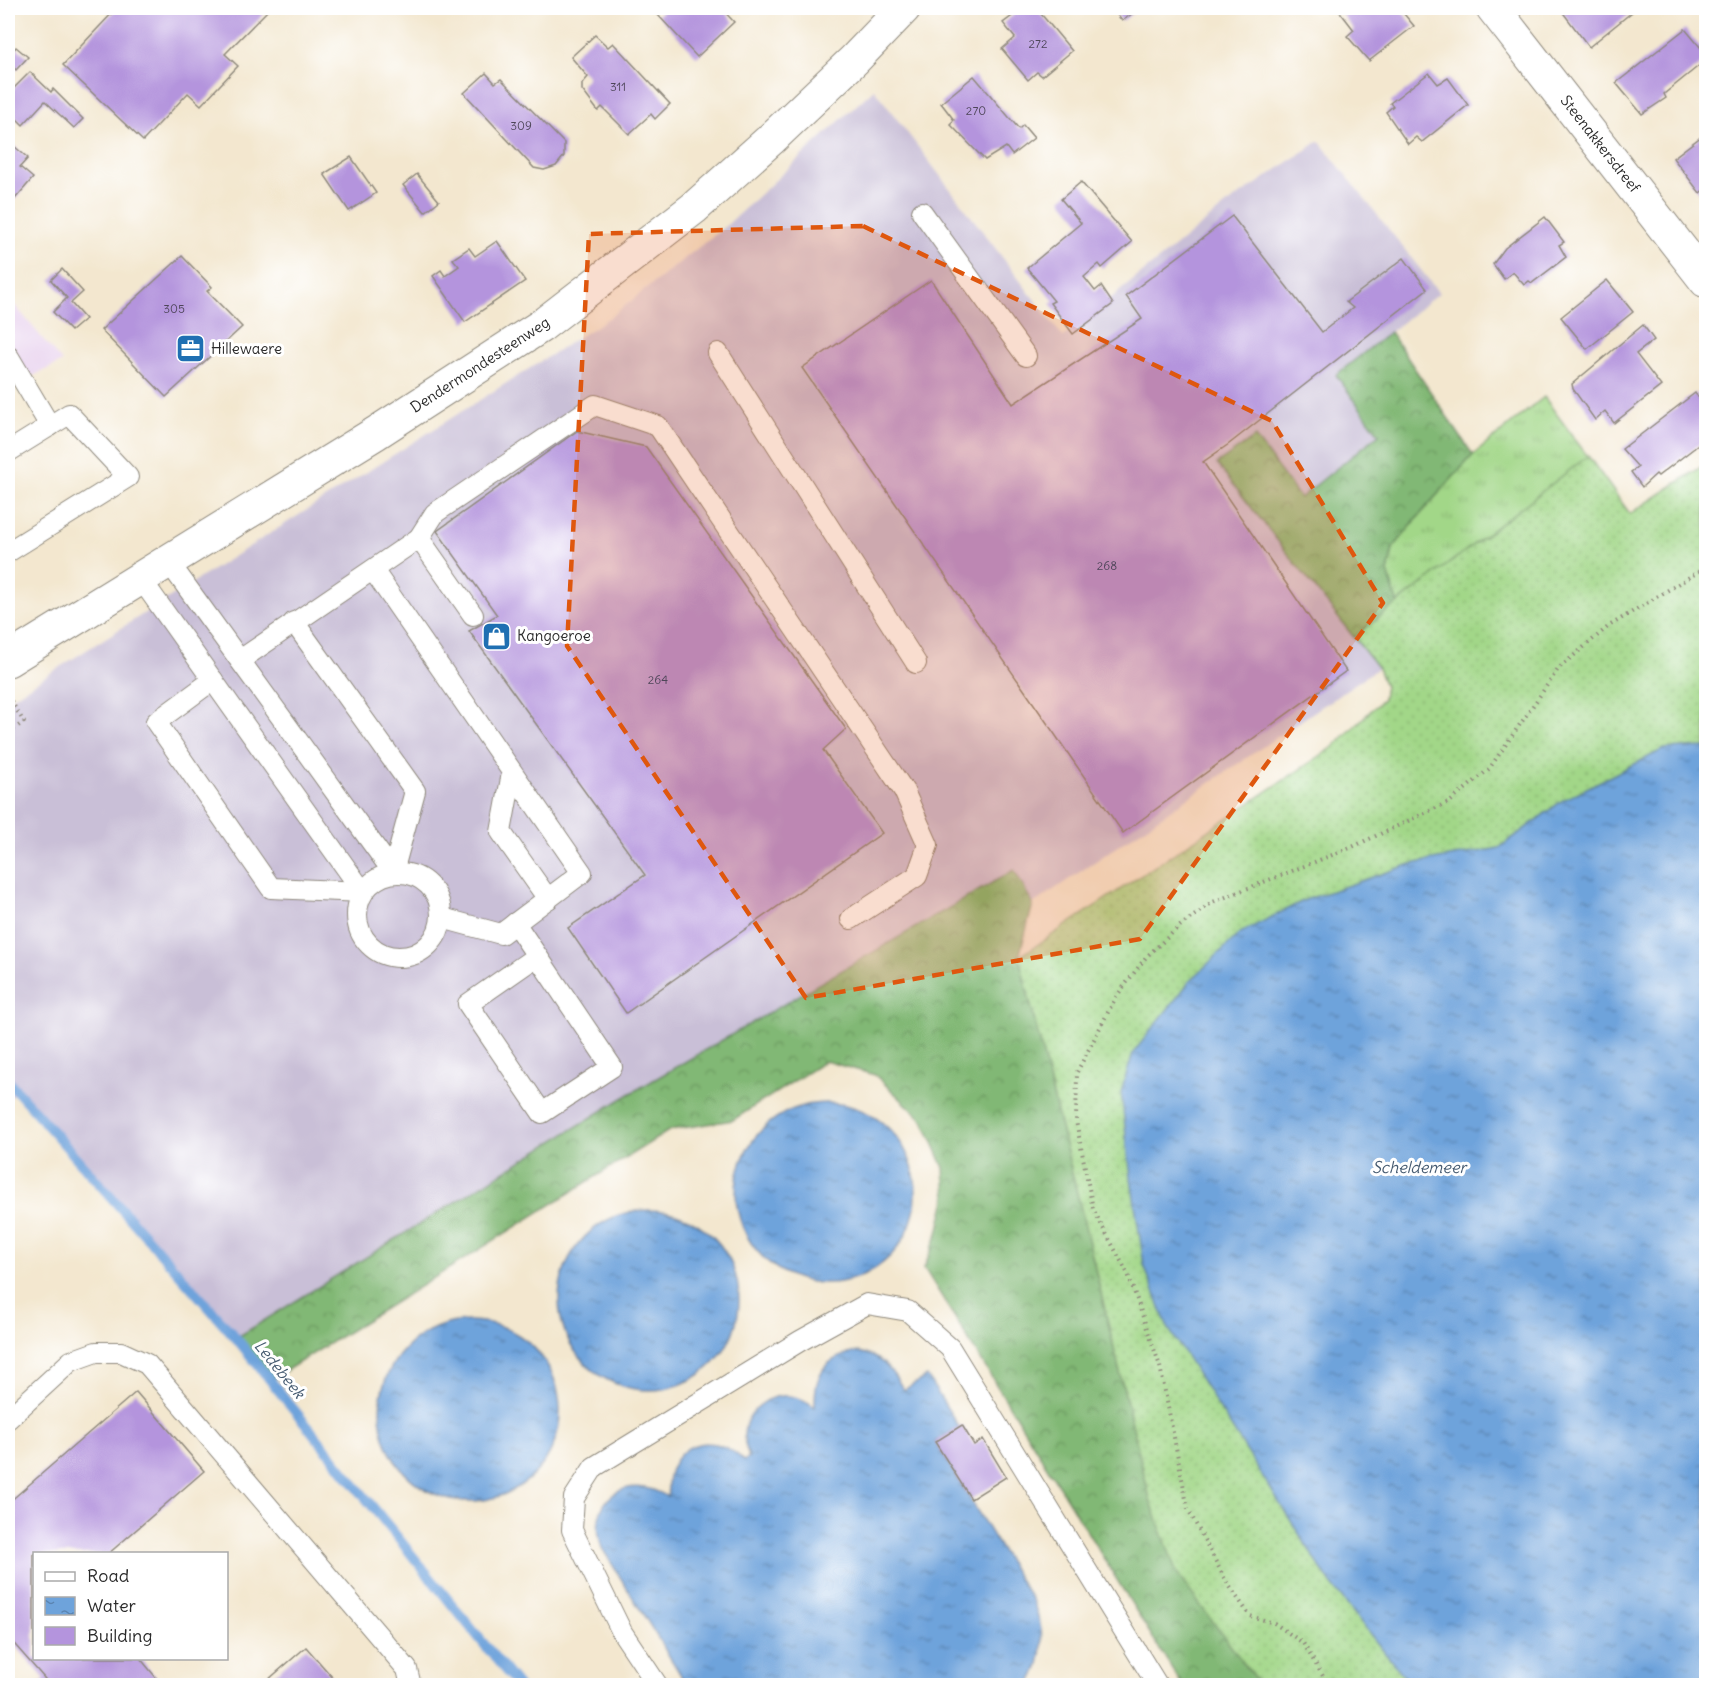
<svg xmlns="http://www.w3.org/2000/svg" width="1714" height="1693" font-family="Delius,sans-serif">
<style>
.built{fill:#e8d2ee}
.industrial{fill:#c9bfd7}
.grass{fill:url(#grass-tufts);stroke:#66815a;stroke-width:1.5}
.forest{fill:url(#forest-crowns);stroke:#567250;stroke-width:1.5}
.garden{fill:url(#garden-dots);stroke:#66815a;stroke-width:1.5}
.water{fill:url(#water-ripples);stroke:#4c6783;stroke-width:1.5}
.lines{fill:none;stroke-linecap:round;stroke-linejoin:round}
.stream{stroke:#6ea3db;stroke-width:10}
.building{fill:#b494dd}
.service-casing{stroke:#8f897d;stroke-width:22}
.minor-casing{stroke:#8f897d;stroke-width:35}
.secondary-casing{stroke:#8f897d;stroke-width:35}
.path{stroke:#8f897d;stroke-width:4;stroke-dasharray:1.5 4.5;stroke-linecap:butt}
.service{stroke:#fff;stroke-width:20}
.minor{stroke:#fff;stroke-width:33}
.secondary{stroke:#fff;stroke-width:33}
.marked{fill:#df570e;fill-opacity:0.2;stroke:#df570e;stroke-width:4.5;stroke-dasharray:12 8;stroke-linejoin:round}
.labels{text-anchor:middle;stroke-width:6;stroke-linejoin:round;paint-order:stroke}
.number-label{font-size:12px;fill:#4d4558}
.street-label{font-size:15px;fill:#2b2b2b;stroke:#fff}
.poi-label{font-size:15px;fill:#2b2b2b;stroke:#fff;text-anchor:start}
.water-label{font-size:16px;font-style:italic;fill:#465b71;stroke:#fff}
</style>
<defs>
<pattern id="grass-tufts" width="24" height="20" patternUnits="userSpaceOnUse" patternTransform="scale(1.5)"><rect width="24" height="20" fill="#a2d788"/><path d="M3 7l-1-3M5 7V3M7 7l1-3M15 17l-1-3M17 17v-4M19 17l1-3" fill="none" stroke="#8cb976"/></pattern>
<pattern id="forest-crowns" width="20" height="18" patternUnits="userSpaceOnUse" patternTransform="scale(1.5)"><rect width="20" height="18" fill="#81b874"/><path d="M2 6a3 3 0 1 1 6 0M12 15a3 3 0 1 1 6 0" fill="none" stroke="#6a965f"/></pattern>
<pattern id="garden-dots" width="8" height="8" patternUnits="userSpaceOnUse" patternTransform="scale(1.5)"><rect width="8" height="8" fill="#a2d788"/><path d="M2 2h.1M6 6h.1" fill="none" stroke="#8cb976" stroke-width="1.8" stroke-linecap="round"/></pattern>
<pattern id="water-ripples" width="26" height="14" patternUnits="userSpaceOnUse" patternTransform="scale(1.5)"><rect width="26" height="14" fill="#6ea3db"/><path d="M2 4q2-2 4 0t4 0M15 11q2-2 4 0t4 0" fill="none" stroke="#5b85b2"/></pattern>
</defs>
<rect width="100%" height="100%" fill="#fff"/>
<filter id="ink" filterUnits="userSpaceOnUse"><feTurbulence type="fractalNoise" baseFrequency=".0167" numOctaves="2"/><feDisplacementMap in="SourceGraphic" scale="12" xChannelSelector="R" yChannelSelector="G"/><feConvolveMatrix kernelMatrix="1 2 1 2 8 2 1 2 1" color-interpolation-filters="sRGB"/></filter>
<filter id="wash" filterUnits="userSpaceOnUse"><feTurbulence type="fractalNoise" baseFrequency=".008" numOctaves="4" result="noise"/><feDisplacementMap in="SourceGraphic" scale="24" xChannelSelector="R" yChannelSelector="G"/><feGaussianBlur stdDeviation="1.35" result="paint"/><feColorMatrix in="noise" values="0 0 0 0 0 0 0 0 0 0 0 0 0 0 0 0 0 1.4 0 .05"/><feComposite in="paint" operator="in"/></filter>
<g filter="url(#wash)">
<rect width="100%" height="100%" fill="#f3e7cf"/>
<polygon class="built" points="8,297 62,362 8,388"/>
<polygon class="industrial" points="874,89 1063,337 1230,202 1319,141 1439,293 1336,375 1379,434 1299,498 1255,437 1217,464 1378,668 1033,904 1013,871 621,1099 236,1338 18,1092 8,1099 8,700 612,316 728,224"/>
<polygon class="grass" points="1544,397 1630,514 1706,464 1706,592 1410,646 1388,572 1393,548 1428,505 1473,455"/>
<g class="forest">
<polygon points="1390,332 1473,455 1428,505 1393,548 1388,572 1410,646 1383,699 1385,686 1378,668 1217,464 1255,437 1300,498 1379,434 1336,375"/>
<polygon points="1014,870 1033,904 1019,957 1081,1209 1150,1499 1177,1574 1260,1685 1182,1685 924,1268 938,1233 946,1199 944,1168 923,1120 875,1075 825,1061 733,1120 670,1130 271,1380 236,1338 621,1099"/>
</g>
<polygon class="garden" points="1588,456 1630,514 1706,464 1706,1685 1260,1685 1177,1574 1150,1499 1081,1209 1019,957 1332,748 1383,699 1385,686 1378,668 1354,637"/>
<g class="water">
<polygon points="1706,747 1706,1685 1413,1685 1399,1671 1331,1584 1167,1326 1144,1265 1131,1178 1121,1092 1133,1053 1190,981 1240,933 1305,900 1411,864 1499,848 1563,800 1664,749"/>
<circle cx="826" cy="1193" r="90"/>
<circle cx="649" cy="1300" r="90"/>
<circle cx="470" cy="1411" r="90"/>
<path d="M 858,1352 C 884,1357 890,1369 904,1390 L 927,1376 L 959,1427 L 935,1442 L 1032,1600 C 1045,1629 1047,1658 1029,1686 L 687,1685 L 602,1548 C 586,1500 625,1471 668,1497 C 668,1488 667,1478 671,1469 C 685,1435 722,1437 744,1461 L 749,1458 C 747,1450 744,1444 744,1435 C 745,1411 770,1391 794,1397 C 802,1398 808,1402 815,1407 C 814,1374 824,1357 858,1352 Z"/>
</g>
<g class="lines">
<polyline class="stream" points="8,1081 236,1338 518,1686"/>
</g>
<g id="blocks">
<g class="building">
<polygon points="117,8 270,8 225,54 238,66 201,105 188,93 143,141 63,65"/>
<polygon points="665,8 721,8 734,22 697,57 658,15"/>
<polygon points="1023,8 1036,8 1072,51 1042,76 1037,72 1028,80 1002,49 1015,38 1003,23"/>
<polygon points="1112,8 1140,8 1122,21"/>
<polygon points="1337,8 1399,8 1414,26 1369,61 1347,36 1354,30"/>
<polygon points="1564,8 1637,8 1589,47 1561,10"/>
<polygon points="1685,29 1706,54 1706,60 1664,94 1666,98 1642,114 1616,83"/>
<polygon points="595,35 608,47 613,43 670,104 655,119 651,114 629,134 602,107 598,111 582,90 582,84 588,77 571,57"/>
<polygon points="16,47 28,57 16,70 8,62 8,56"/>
<polygon points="30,72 51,92 53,89 83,119 74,128 45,101 23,125 8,110 8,94"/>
<polygon points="486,73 495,83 501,79 564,143 564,156 556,166 544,170 534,168 464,93"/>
<polygon points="1429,73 1438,84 1448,78 1468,105 1422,142 1416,137 1408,144 1386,112 1393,106 1390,103"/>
<polygon points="974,76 1019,129 1023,125 1034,138 1012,155 1006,147 985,160 950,124 954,120 941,103"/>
<polygon points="1706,133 1706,188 1700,193 1673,158"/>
<polygon points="8,141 28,158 20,167 33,178 8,207"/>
<polygon points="351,157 376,193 349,211 324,174"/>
<polygon points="417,174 439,201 425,212 403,185"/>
<polygon points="1081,182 1132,242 1102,268 1099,264 1084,277 1095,291 1101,286 1113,304 1073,334 1050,303 1054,301 1027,268 1081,223 1061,199"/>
<polygon points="1232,216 1322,332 1353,308 1346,302 1404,258 1427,289 1229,444 1203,462 1346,671 1123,833 802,368 931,280 1013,404 1142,319 1126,296"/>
<polygon points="1545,217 1564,242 1559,245 1566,257 1532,283 1529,281 1524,285 1513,272 1504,279 1493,264 1505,248"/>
<polygon points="497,241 525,281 465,322 433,276 441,270 445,276 459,266 453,259 469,248 475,256"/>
<polygon points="182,256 212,287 207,291 242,327 166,397 101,330"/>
<polygon points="62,269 83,292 71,303 85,319 71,331 53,312 67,298 51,280"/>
<polygon points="1607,280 1633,312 1587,349 1561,317"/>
<polygon points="1643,325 1654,340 1636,354 1661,386 1614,423 1605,411 1595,420 1573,389 1572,384"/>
<polygon points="8,369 16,383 8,388"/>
<polygon points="1695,393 1706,407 1706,439 1658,476 1656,474 1642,487 1631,472 1638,467 1622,449"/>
<polygon points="577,431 646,447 846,729 823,750 882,833 626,1013 568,928 645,875 469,631 497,615 437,531"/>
<polygon points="136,1392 204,1471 108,1554 34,1554 34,1658 140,1658 163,1686 41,1686 40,1684 45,1679 9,1638 8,1639 8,1503"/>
<polygon points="962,1425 974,1445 983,1439 1006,1477 971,1499 935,1442"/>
<polygon points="306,1647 340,1686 261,1686"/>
</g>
</g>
</g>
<g filter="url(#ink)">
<use href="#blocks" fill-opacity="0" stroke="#8f897d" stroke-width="1.5"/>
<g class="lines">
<defs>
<g id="service">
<polyline points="922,212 1026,356"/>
<polyline points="718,353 916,663"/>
<polyline points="9,357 50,426"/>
<polyline points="8,452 69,414 128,477 8,552"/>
<polyline points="419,538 435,513 595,405 658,426 904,791 928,845 917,876 851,919"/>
<polyline points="168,561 393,872"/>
<polyline points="373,570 582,873 501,934 442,918"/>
<polyline points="141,579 363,892"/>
<polyline points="294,622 415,791 393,872"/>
<polyline points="240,660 419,538 473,615"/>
<polyline points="213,680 156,722 271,888 363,892"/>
<polyline points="512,773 501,832 548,899"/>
<circle cx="399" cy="915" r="42"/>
<polyline points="515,923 612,1067 542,1113 468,1004 537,956"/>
<polyline points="8,1419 71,1361 96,1352 121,1352 147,1364 407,1669 411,1686"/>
<polyline points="658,1686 622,1632 572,1530 574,1498 594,1467 800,1341 867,1304 908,1311 950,1348 1158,1686"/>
</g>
<polyline id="minor" points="1493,8 1706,281"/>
<polyline id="secondary" points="8,660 376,433 541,326 694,208 770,140 854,60 904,8"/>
</defs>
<use href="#service" class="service-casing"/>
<use href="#minor" class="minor-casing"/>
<use href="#secondary" class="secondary-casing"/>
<g class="path">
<polyline points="8,696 24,722 8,733"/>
<polyline points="1329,1686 1303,1643 1274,1623 1250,1616 1226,1581 1188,1509 1160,1366 1128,1274 1093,1209 1076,1121 1077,1072 1116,997 1146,957 1180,926 1213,902 1350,848 1451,801 1489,769 1559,668 1609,626 1706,567"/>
</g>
<use href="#service" class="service"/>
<use href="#minor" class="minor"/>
<use href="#secondary" class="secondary"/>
</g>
</g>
<path class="marked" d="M 863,226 L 1272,421 L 1383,603 L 1140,939 L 806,998 L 567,646 L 589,234 Z"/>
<defs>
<symbol id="office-square" viewBox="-11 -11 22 22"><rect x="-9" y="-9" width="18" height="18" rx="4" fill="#1f6fb2" stroke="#fff"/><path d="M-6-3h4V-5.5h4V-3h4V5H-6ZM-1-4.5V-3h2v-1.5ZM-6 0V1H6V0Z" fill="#fff"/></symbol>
<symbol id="shop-square" viewBox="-11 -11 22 22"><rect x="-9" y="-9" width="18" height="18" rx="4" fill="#1f6fb2" stroke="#fff"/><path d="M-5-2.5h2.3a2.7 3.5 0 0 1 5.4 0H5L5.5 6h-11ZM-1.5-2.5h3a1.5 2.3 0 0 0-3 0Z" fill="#fff"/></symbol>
</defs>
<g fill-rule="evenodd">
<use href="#office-square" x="174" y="332" width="33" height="33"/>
<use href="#shop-square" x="480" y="620" width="33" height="33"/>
</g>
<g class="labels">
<g class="number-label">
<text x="1038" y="48">272</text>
<text x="618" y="91">311</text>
<text x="976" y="115">270</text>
<text x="521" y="130">309</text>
<text x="174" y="313">305</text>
<text x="1107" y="570">268</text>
<text x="658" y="684">264</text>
</g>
<g class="street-label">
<text transform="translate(1600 144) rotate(52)" y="5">Steenakkersdreef</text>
<text transform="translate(480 365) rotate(-33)" y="5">Dendermondesteenweg</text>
</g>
<g class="poi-label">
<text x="211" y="354">Hillewaere</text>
<text x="517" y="641">Kangoeroe</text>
</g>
<g class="water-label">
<text x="1419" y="1173">Scheldemeer</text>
<text transform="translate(280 1369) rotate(51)" y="6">Ledebeek</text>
</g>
</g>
<rect width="1714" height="1693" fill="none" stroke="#fff" stroke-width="30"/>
<rect x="33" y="1552" width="195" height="108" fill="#ffffff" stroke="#aaaaaa" stroke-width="1.5"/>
<rect x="45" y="1572" width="30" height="9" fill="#ffffff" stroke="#aaaaaa" stroke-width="1.5"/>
<text x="87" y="1582" font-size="18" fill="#2b2b2b">Road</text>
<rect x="45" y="1597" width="30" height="18" fill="url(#water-ripples)" stroke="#aaaaaa" stroke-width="1.5"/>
<text x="87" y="1612" font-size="18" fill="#2b2b2b">Water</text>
<rect x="45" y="1627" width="30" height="18" fill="#b494dd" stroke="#aaaaaa" stroke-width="1.5"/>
<text x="87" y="1642" font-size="18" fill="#2b2b2b">Building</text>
</svg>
